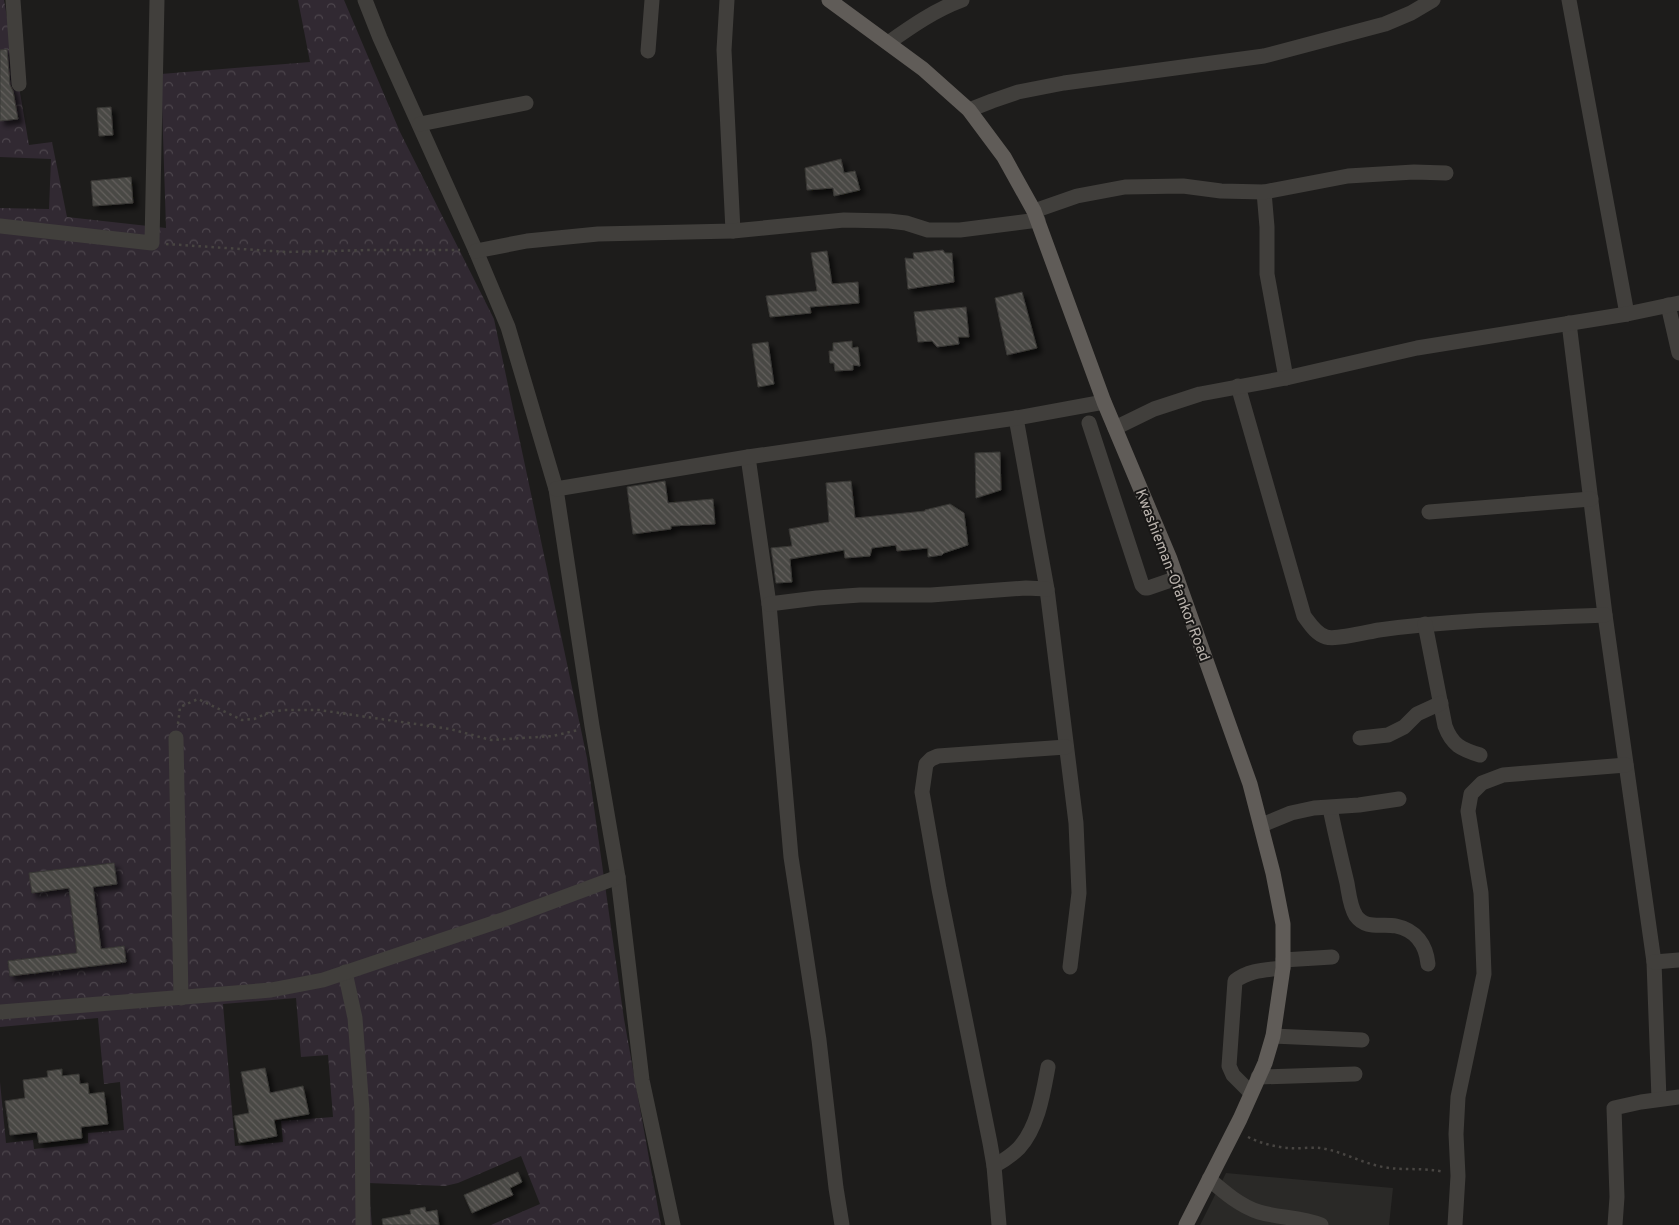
<svg xmlns="http://www.w3.org/2000/svg" width="1679" height="1225" font-family="Overpass,sans-serif">
<style>
.built{fill:#2a2927}
.forest{fill:url(#forest-crowns);fill-rule:evenodd}
.building{fill:url(#building-back-hatch);stroke:#393835;filter:url(#shadow)}
.lines{fill:none;stroke-linecap:round;stroke-linejoin:round}
.path{stroke:#484542;stroke-width:2.5;stroke-dasharray:2.5 4;stroke-linecap:butt}
.minor{stroke:#413f3c;stroke-width:15}
.major{stroke:#605c58;stroke-width:15}
.labels{text-anchor:middle;stroke-width:4;stroke-linejoin:round;paint-order:stroke}
.street-label{font-size:15px;fill:#bbb4ae;stroke:#181716}
</style>
<defs>
<pattern id="forest-crowns" width="20" height="18" patternUnits="userSpaceOnUse" patternTransform="scale(1.25)"><rect width="20" height="18" fill="#312932"/><path d="M2 6a3 3 0 1 1 6 0M12 15a3 3 0 1 1 6 0" fill="none" stroke="#4d464d"/></pattern>
<pattern id="building-back-hatch" width="6" height="6" patternUnits="userSpaceOnUse" patternTransform="scale(1.25)"><rect width="6" height="6" fill="#4a4845"/><path d="M-1 5l2 2M0 0l6 6M5-1l2 2" fill="none" stroke="#62605d"/></pattern>
<filter id="shadow"><feDropShadow dx="4.5" dy="4.5" stdDeviation="2.5" flood-color="#0009"/></filter>
</defs>
<rect width="100%" height="100%" fill="#1d1c1b"/>
<polygon class="built" points="1226,1173 1393,1188 1389,1225 1200,1225"/>
<path class="forest" d="M 0,0 L 4,0 L 29,145 L 52,142 L 67,217 L 166,228 L 161,74 L 310,62 L 298,0 L 344,0 L 400,132 L 494,319 L 587,758 L 624,1019 L 661,1225 L 491,1225 L 540,1204 L 521,1156 L 458,1183 L 445,1186 L 368,1183 L 372,1225 L 0,1225 L 0,1082 L 6,1143 L 33,1140 L 34,1149 L 88,1143 L 88,1133 L 124,1130 L 120,1082 L 104,1084 L 98,1018 L 0,1027 L 0,208 L 49,209 L 51,159 L 0,157 ZM 296,998 L 301,1057 L 328,1055 L 333,1117 L 281,1121 L 283,1142 L 235,1146 L 223,1004 Z"/>
<g class="building">
<polygon points="7,49 10,85 13,91 18,119 0,121 0,50"/>
<polygon points="111,107 113,135 99,136 97,108"/>
<polygon points="841,159 844,173 855,171 860,190 834,196 833,188 807,190 805,168"/>
<polygon points="131,177 133,203 93,206 91,181"/>
<polygon points="943,250 945,253 952,253 954,282 908,289 905,258 914,259 913,253"/>
<polygon points="827,251 832,284 858,282 859,303 810,307 811,313 770,317 766,296 817,291 811,253"/>
<polygon points="1022,292 1037,348 1007,355 995,298"/>
<polygon points="966,307 969,337 958,337 959,344 937,347 932,341 918,342 914,312"/>
<polygon points="852,341 852,348 858,347 860,366 853,365 853,370 835,371 834,363 830,363 829,351 833,351 833,343"/>
<polygon points="768,342 774,384 758,387 752,344"/>
<polygon points="1000,452 1001,490 976,498 975,453"/>
<polygon points="665,481 668,503 713,499 715,524 671,526 671,529 633,534 627,487"/>
<polygon points="851,481 855,518 925,511 925,510 950,504 964,513 968,545 944,553 942,555 928,557 928,548 897,551 896,545 872,548 870,556 845,558 844,550 790,559 792,582 776,583 771,548 792,546 789,529 829,522 826,483"/>
<polygon points="114,863 117,884 93,887 101,949 124,946 126,962 10,976 8,961 77,953 69,888 32,893 29,873"/>
<polygon points="265,1068 270,1093 303,1086 309,1114 274,1120 277,1136 239,1143 234,1116 249,1113 241,1072"/>
<polygon points="62,1069 62,1076 79,1074 80,1084 88,1083 89,1094 104,1092 108,1124 81,1127 82,1138 39,1143 37,1132 10,1135 5,1101 25,1098 23,1080 48,1077 47,1071"/>
<polygon points="518,1172 522,1182 510,1188 513,1195 472,1213 464,1195"/>
<polygon points="425,1207 426,1212 437,1210 439,1225 383,1225 382,1219 411,1214 410,1210"/>
</g>
<g class="lines">
<g class="path">
<polyline points="166,244 286,252 370,250 460,250"/>
<polyline points="178,724 180,707 198,699 242,720 254,719 270,712 284,710 319,710 450,729 491,740 553,736 578,730"/>
<path d="M 1248,1137 C 1260,1143 1275,1147 1289,1148 C 1299,1149 1310,1147 1320,1148 C 1342,1151 1361,1163 1383,1167 C 1404,1171 1422,1167 1444,1172"/>
</g>
<g class="minor">
<polyline points="13,0 19,84"/>
<polyline points="365,0 380,38 476,251 508,327 556,489 592,726 618,877 642,1080 673,1225"/>
<polyline points="727,0 724,50 733,231"/>
<polyline points="1569,0 1627,314"/>
<path d="M 888,43 C 912,26 935,10 962,0"/>
<polyline points="648,51 652,0"/>
<polyline points="969,110 992,101 1018,92 1064,83 1264,56 1385,24 1411,13 1433,0"/>
<polyline points="420,124 526,103"/>
<polyline points="1264,192 1267,227 1267,274 1286,378"/>
<polyline points="1034,211 1077,196 1125,187 1183,186 1221,191 1264,192 1348,176 1414,172 1446,173"/>
<polyline points="0,226 152,243 157,0"/>
<polyline points="476,251 527,241 598,234 733,231 844,220 889,221 906,223 928,230 960,230 1038,220"/>
<polyline points="1668,305 1679,353"/>
<polyline points="1569,323 1605,615 1654,962 1659,1099"/>
<path d="M 1238,386 L 1304,616 C 1310,624 1316,634 1326,637 C 1336,640 1367,632 1379,630 C 1454,620 1529,618 1605,615"/>
<polyline points="1016,418 1047,589 1076,823 1079,893 1070,967"/>
<polyline points="1089,423 1142,585 1145,588 1148,588 1177,578"/>
<polyline points="1115,428 1154,409 1200,394 1286,378 1417,348 1627,314 1679,303"/>
<polyline points="748,457 769,604 791,857 819,1040 836,1188 842,1225"/>
<polyline points="556,489 748,457 1016,418 1104,402"/>
<polyline points="1429,512 1591,499"/>
<polyline points="769,604 817,598 860,595 931,595 1026,588 1047,589"/>
<path d="M 1425,624 L 1445,726 C 1452,745 1461,749 1480,755"/>
<polyline points="176,738 181,998"/>
<polyline points="1360,738 1388,735 1404,727 1417,714 1441,703"/>
<path d="M 1330,808 C 1335,833 1341,858 1347,883 C 1349,894 1350,907 1356,916 C 1366,930 1382,923 1396,926 C 1416,930 1426,945 1428,964"/>
<polyline points="1262,825 1291,813 1314,808 1359,805 1399,799"/>
<polyline points="1283,960 1332,957"/>
<polyline points="1654,962 1679,960"/>
<polyline points="345,972 355,1018 362,1110 363,1225"/>
<polyline points="0,1012 271,990 323,980 505,919 618,877"/>
<polyline points="1273,1036 1362,1040"/>
<polyline points="1258,1077 1355,1074"/>
<path d="M 1251,1093 L 1233,1075 L 1229,1066 L 1235,981 C 1249,970 1265,970 1283,968"/>
<path d="M 994,1166 C 1003,1161 1011,1156 1019,1148 C 1038,1127 1043,1094 1048,1067"/>
<path d="M 1209,1179 C 1224,1192 1240,1206 1259,1212 C 1279,1218 1301,1217 1321,1225"/>
<polyline points="999,1225 994,1166 990,1143 939,889 922,792 926,764 931,759 938,756 1066,747"/>
<polyline points="1455,1225 1458,1176 1456,1134 1458,1097 1484,974 1481,893 1468,811 1471,794 1482,783 1503,775 1626,765"/>
<polyline points="1615,1225 1617,1197 1614,1108 1641,1102 1679,1097"/>
</g>
<polyline class="major" points="829,0 923,69 969,110 1004,157 1034,211 1104,402 1170,559 1250,784 1273,873 1283,924 1283,968 1273,1036 1265,1063 1240,1119 1186,1225"/>
</g>
<g class="labels">
<g class="street-label">
<text transform="translate(1173 575) rotate(69)" y="5">Kwashieman-Ofankor Road</text>
</g>
</g>
</svg>
